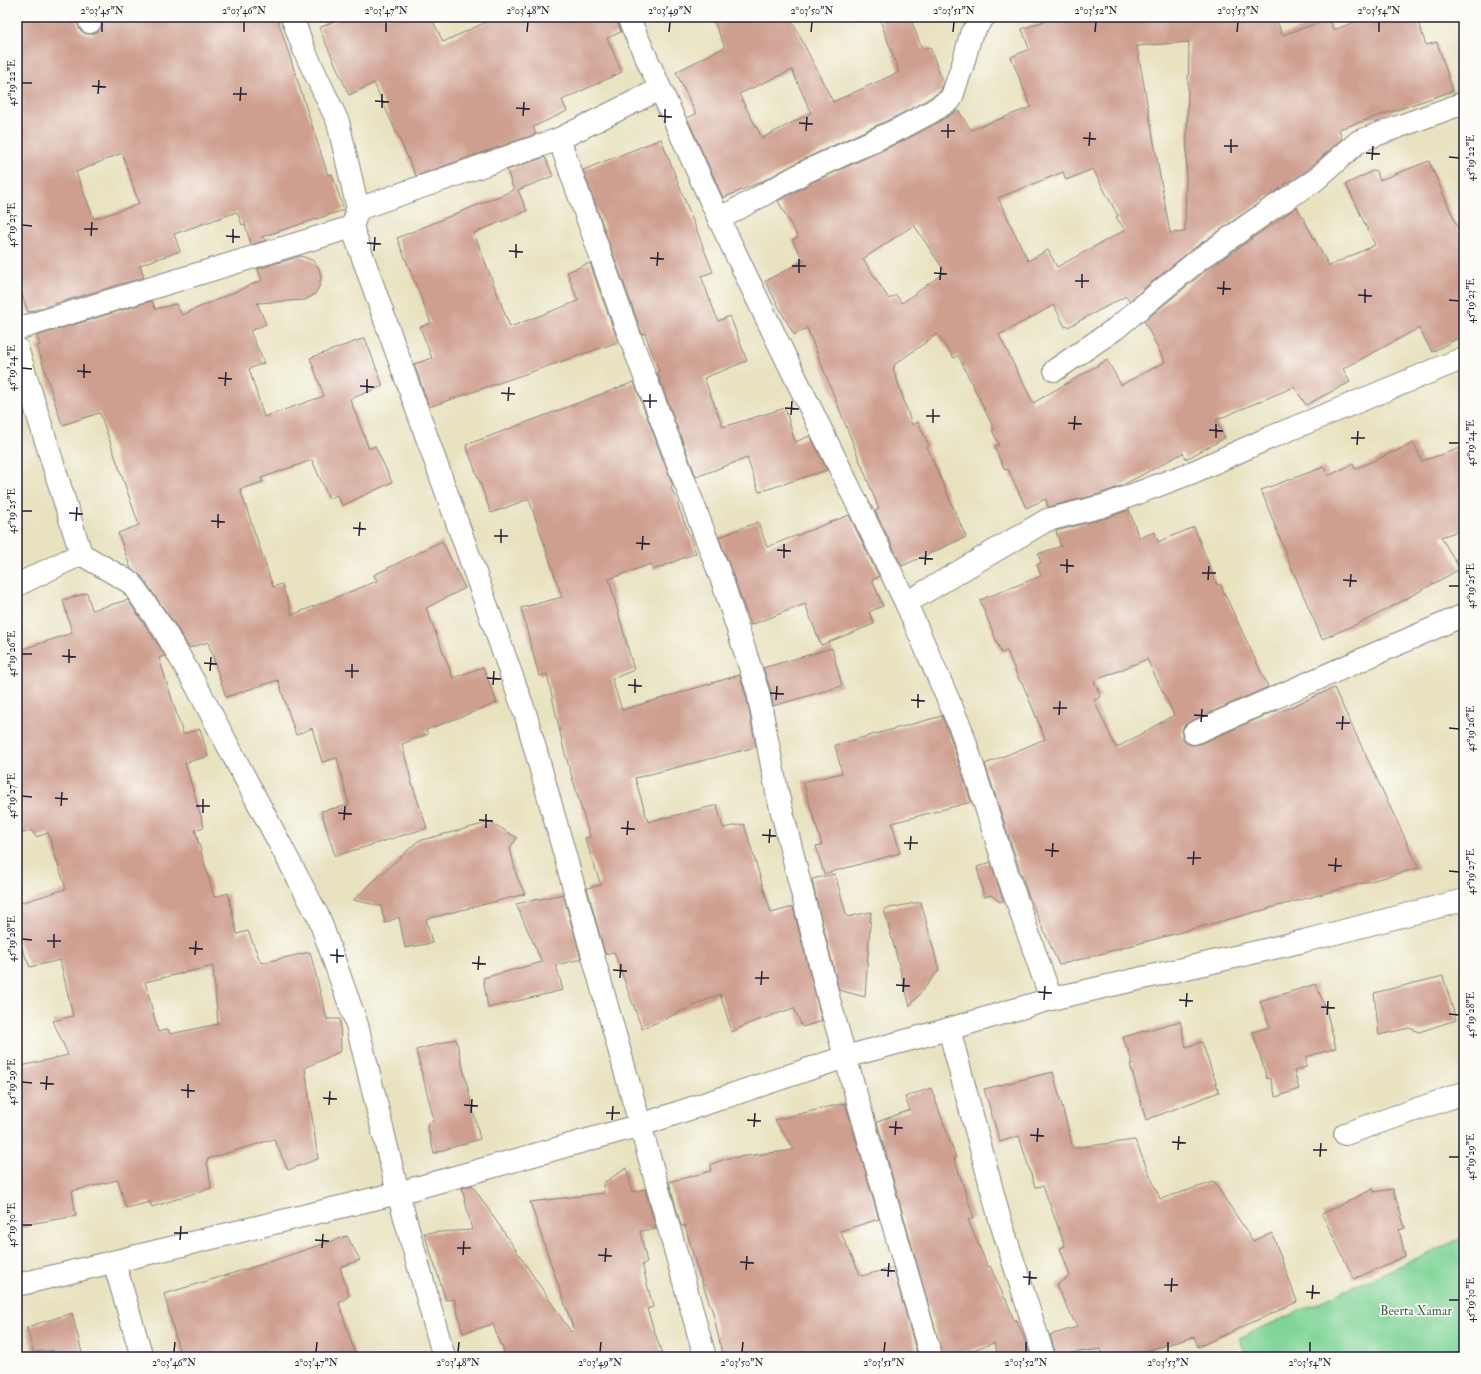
<svg xmlns="http://www.w3.org/2000/svg" width="1481" height="1374" font-family="'IM FELL Double Pica',serif">
<style>
.green{fill:#80d497;stroke:#517b69}
.building{fill:#ce9e8e;fill-rule:evenodd}
.lines{fill:none;stroke-linecap:round;stroke-linejoin:round}
.minor-casing{stroke:#85827d;stroke-width:24}
.minor{stroke:#fff;stroke-width:22}
.ticks{fill:none;stroke:#22223b;stroke-width:1.5}
.labels{text-anchor:middle;stroke-width:3;stroke-linejoin:round;paint-order:stroke}
.park-label{font-size:13px;fill:#43605b;stroke:#fdfcf7}
.neatline{fill:none;stroke:#22223b;stroke-width:1.5}
.ticks-label{font-size:10px;text-anchor:middle;fill:#22223b}
</style>
<rect width="100%" height="100%" fill="#fdfcf7"/>
<filter id="ink" filterUnits="userSpaceOnUse"><feTurbulence type="fractalNoise" baseFrequency=".025" numOctaves="2"/><feDisplacementMap in="SourceGraphic" scale="8" xChannelSelector="R" yChannelSelector="G"/><feConvolveMatrix kernelMatrix="1 2 1 2 8 2 1 2 1" color-interpolation-filters="sRGB"/></filter>
<filter id="wash" filterUnits="userSpaceOnUse"><feTurbulence type="fractalNoise" baseFrequency=".012" numOctaves="4" result="noise"/><feDisplacementMap in="SourceGraphic" scale="16" xChannelSelector="R" yChannelSelector="G"/><feGaussianBlur stdDeviation="0.9" result="paint"/><feColorMatrix in="noise" values="0 0 0 0 0 0 0 0 0 0 0 0 0 0 0 0 0 1.4 0 .05"/><feComposite in="paint" operator="in"/></filter>
<g filter="url(#wash)">
<rect width="100%" height="100%" fill="#e8e2bf"/>
<polygon class="green" points="1464,1237 1464,1357 1247,1357 1239,1338"/>
<g id="blocks">
<g class="building">
<path d="M 17,17 L 77,17 L 78,24 L 80,30 L 86,34 L 92,34 L 98,32 L 102,26 L 102,17 L 277,17 L 328,175 L 332,174 L 344,210 L 261,237 L 267,240 L 251,245 L 245,224 L 242,225 L 237,212 L 174,234 L 180,251 L 140,265 L 144,277 L 28,312 L 17,281 ZM 122,153 L 139,204 L 94,219 L 76,172 Z"/>
<polygon points="344,17 431,17 443,42 497,17 616,17 621,32 607,38 622,72 562,100 567,111 533,127 536,134 416,176 374,83 349,95 319,28"/>
<path d="M 712,17 L 790,17 L 833,102 L 899,72 L 879,17 L 910,17 L 922,49 L 930,47 L 943,83 L 941,91 L 925,101 L 895,117 L 800,161 L 765,180 L 723,198 L 687,118 L 696,114 L 676,72 L 725,47 ZM 792,70 L 811,113 L 762,138 L 739,94 Z"/>
<path d="M 1056,17 L 1276,17 L 1282,35 L 1330,19 L 1333,30 L 1370,17 L 1416,17 L 1426,45 L 1437,42 L 1453,91 L 1339,129 L 1342,139 L 1306,171 L 1289,182 L 1284,184 L 1285,185 L 1190,251 L 1129,301 L 1126,296 L 1068,327 L 1067,326 L 1065,327 L 1054,305 L 999,335 L 1033,403 L 1107,360 L 1121,385 L 1165,362 L 1144,321 L 1205,271 L 1297,207 L 1329,266 L 1375,245 L 1346,184 L 1375,170 L 1380,180 L 1429,161 L 1464,242 L 1464,335 L 1432,352 L 1419,328 L 1343,369 L 1350,382 L 1306,405 L 1294,387 L 1216,420 L 1225,438 L 1186,459 L 1183,453 L 1121,486 L 1099,494 L 1048,507 L 1046,499 L 1026,508 L 1008,469 L 1005,470 L 994,447 L 999,445 L 992,430 L 994,429 L 958,355 L 954,358 L 937,334 L 894,365 L 895,367 L 893,368 L 912,425 L 918,422 L 929,446 L 927,447 L 966,537 L 902,566 L 875,511 L 879,509 L 807,328 L 794,335 L 765,281 L 804,261 L 792,240 L 798,237 L 778,201 L 811,183 L 907,139 L 937,123 L 958,110 L 971,130 L 1031,107 L 1011,57 L 1029,49 L 1022,29 ZM 1189,42 L 1185,232 L 1170,233 L 1137,46 ZM 1093,169 L 1118,216 L 1116,217 L 1125,230 L 1057,267 L 1048,250 L 1028,261 L 998,198 L 1063,172 L 1066,180 ZM 914,225 L 945,272 L 902,303 L 896,295 L 889,299 L 863,259 Z"/>
<polygon points="661,139 713,272 701,276 718,321 730,316 747,361 704,378 723,427 785,408 795,442 810,436 827,470 759,492 747,458 696,477 657,373 659,372 645,333 642,334 583,170"/>
<polygon points="545,157 553,176 518,190 527,211 474,233 510,327 578,301 567,272 590,263 618,342 429,407 414,364 432,358 420,327 431,323 397,238 514,190 507,170"/>
<polygon points="301,256 312,260 319,268 321,277 319,287 314,295 305,300 257,303 266,324 250,331 264,363 249,369 264,417 324,396 310,358 365,338 383,386 350,399 369,449 375,446 392,482 342,506 337,495 329,499 312,460 261,478 263,482 240,489 273,587 282,584 292,615 377,581 374,575 442,541 465,588 426,608 453,678 483,667 497,703 426,730 428,734 402,744 412,784 427,828 335,856 321,811 349,805 337,758 322,762 312,728 296,735 278,680 226,697 208,642 189,648 174,623 141,576 131,569 118,533 139,525 100,413 62,425 37,346 40,345 37,336 152,301 155,309 176,304 182,315 262,280 258,269"/>
<polygon points="634,382 673,486 671,487 696,553 653,570 651,564 609,579 634,670 612,679 622,710 739,675 746,695 756,747 635,778 648,822 717,805 723,828 744,824 771,913 793,907 822,1021 802,1027 794,1008 750,1023 732,1032 720,994 642,1029 614,952 605,954 587,888 601,885 585,838 590,837 564,750 547,674 539,676 521,608 562,597 529,499 491,513 466,445"/>
<polygon points="1414,443 1422,461 1464,447 1464,529 1441,537 1460,569 1371,618 1322,639 1290,564 1261,490 1324,467 1328,476 1353,464 1355,469"/>
<path d="M 1129,510 L 1139,538 L 1155,532 L 1158,542 L 1194,527 L 1217,585 L 1220,584 L 1268,687 L 1189,722 L 1184,725 L 1182,731 L 1182,738 L 1186,743 L 1192,745 L 1199,744 L 1278,710 L 1279,712 L 1334,688 L 1419,868 L 1059,965 L 1027,892 L 985,764 L 1045,739 L 1022,682 L 1020,682 L 1007,651 L 1001,653 L 980,600 L 1041,576 L 1037,565 L 1041,563 L 1038,554 L 1061,546 L 1056,531 L 1106,518 ZM 1147,659 L 1174,715 L 1116,748 L 1094,700 L 1101,697 L 1094,681 Z"/>
<polygon points="849,515 879,577 872,580 883,606 869,612 874,624 821,645 805,604 751,625 719,537 758,522 767,547"/>
<path d="M 87,593 L 92,610 L 128,600 L 153,637 L 165,656 L 159,658 L 183,734 L 200,729 L 208,756 L 185,763 L 204,827 L 195,830 L 214,897 L 228,893 L 237,934 L 248,931 L 261,963 L 310,952 L 327,1019 L 340,1019 L 341,1051 L 305,1068 L 318,1159 L 288,1170 L 274,1139 L 207,1159 L 211,1188 L 152,1207 L 150,1202 L 126,1208 L 118,1180 L 72,1191 L 76,1216 L 17,1226 L 17,1067 L 68,1055 L 53,1021 L 73,1016 L 60,960 L 30,967 L 17,937 L 17,904 L 66,889 L 48,833 L 36,837 L 31,830 L 17,836 L 17,651 L 72,633 L 63,600 ZM 213,966 L 218,1024 L 170,1034 L 168,1029 L 158,1032 L 145,982 Z"/>
<polygon points="832,648 842,686 773,706 770,688 763,668"/>
<polygon points="942,716 949,733 971,802 892,823 900,853 824,874 816,846 822,845 803,782 842,773 835,745"/>
<polygon points="491,822 517,838 510,848 517,877 525,894 426,919 432,943 405,948 399,917 385,923 381,906 353,900 418,841"/>
<polygon points="991,862 1003,901 1000,902 991,895 984,897 977,867"/>
<polygon points="835,874 847,917 871,912 865,997 839,990 816,898 812,879"/>
<polygon points="563,894 581,959 556,965 563,990 488,1008 483,978 542,962 516,904"/>
<polygon points="921,902 939,970 910,1006 884,909"/>
<polygon points="1443,976 1456,1020 1419,1032 1409,1028 1379,1035 1374,993"/>
<polygon points="1316,984 1326,1010 1336,1048 1306,1057 1306,1067 1294,1071 1299,1089 1276,1097 1270,1078 1267,1079 1253,1032 1270,1027 1260,1001"/>
<polygon points="1180,1021 1186,1047 1202,1042 1219,1092 1146,1120 1130,1064 1133,1064 1123,1037"/>
<polygon points="456,1039 480,1139 434,1153 427,1125 434,1120 416,1050"/>
<polygon points="1053,1072 1073,1148 1135,1140 1160,1199 1214,1182 1253,1241 1272,1233 1297,1302 1198,1347 1194,1337 1125,1357 1104,1357 1101,1349 1056,1355 1050,1335 1077,1327 1056,1285 1070,1276 1060,1248 1065,1246 1043,1186 1035,1187 1019,1136 1000,1142 984,1089"/>
<polygon points="931,1088 956,1158 954,1158 974,1218 968,1220 988,1267 990,1266 1005,1299 1006,1299 1014,1321 1017,1320 1031,1357 999,1357 994,1343 950,1357 943,1357 877,1122 910,1110 905,1097"/>
<polygon points="845,1103 879,1219 840,1231 861,1276 893,1268 918,1357 723,1357 713,1313 696,1265 685,1225 681,1226 669,1182 711,1171 711,1164 729,1158 794,1150 775,1120"/>
<polygon points="627,1168 632,1192 645,1189 656,1229 640,1231 647,1263 642,1264 653,1307 647,1309 663,1357 505,1357 502,1345 500,1345 493,1324 463,1333 454,1299 446,1300 424,1233 472,1230 462,1188 472,1185 571,1332 574,1331 530,1202 604,1193 603,1183"/>
<polygon points="1373,1189 1374,1192 1393,1189 1405,1228 1399,1230 1405,1256 1354,1279 1322,1214"/>
<polygon points="347,1236 360,1260 340,1267 349,1296 339,1303 356,1357 181,1357 164,1294 260,1265"/>
<polygon points="72,1313 83,1357 55,1357 53,1350 33,1352 27,1327"/>
</g>
</g>
</g>
<g filter="url(#ink)">
<use href="#blocks" fill-opacity="0" stroke="#85827d" stroke-width="1"/>
<g class="lines">
<defs>
<g id="minor">
<polyline points="89,17 90,22"/>
<polyline points="292,17 305,52 338,122 358,209"/>
<polyline points="628,17 719,219 776,338 906,603 961,729 1007,873 1051,999"/>
<polyline points="559,139 625,324 722,580 758,692 777,792 829,1000 931,1357"/>
<polyline points="719,219 805,172 901,128 931,112 951,99 963,64 971,34 982,19 984,17"/>
<polyline points="352,227 526,716 705,1357"/>
<polyline points="17,329 352,227 358,209 559,139 660,89"/>
<polyline points="17,348 81,554 131,583 164,630 197,687 319,918 357,1025 398,1193 444,1357"/>
<polyline points="1055,370 1115,329 1197,261 1271,209 1314,181 1359,141 1464,103"/>
<polyline points="17,585 81,554"/>
<polyline points="906,603 1047,520 1103,506 1191,473 1269,438 1464,358"/>
<polyline points="1194,733 1464,615"/>
<polyline points="949,1029 1000,1220 1044,1357"/>
<polyline points="1345,1134 1464,1093"/>
<polyline points="114,1262 142,1357"/>
<polyline points="17,1285 398,1193 641,1125 845,1057 949,1029 1051,999 1304,941 1464,900"/>
</g>
</defs>
<use href="#minor" class="minor-casing"/>
<use href="#minor" class="minor"/>
</g>
</g>
<path class="ticks" d="M 102,32 L 102,22M 244,32 L 244,22M 386,32 L 386,22M 527,32 L 528,22M 669,32 L 670,22M 811,32 L 812,22M 953,32 L 954,22M 1095,32 L 1096,22M 1237,32 L 1238,22M 1379,32 L 1379,22M 22,83 L 32,83M 92,86 L 106,87M 98,94 L 99,80M 233,94 L 247,94M 240,101 L 241,87M 375,101 L 389,102M 382,108 L 382,94M 516,108 L 530,109M 523,116 L 524,102M 658,116 L 672,117M 665,123 L 665,109M 799,123 L 813,124M 806,131 L 807,117M 941,131 L 955,131M 948,138 L 948,124M 1083,138 L 1096,139M 1089,146 L 1090,132M 1224,146 L 1238,146M 1231,153 L 1231,139M 1366,153 L 1380,154M 1449,157 L 1459,158M 1372,160 L 1373,146M 22,225 L 32,226M 84,229 L 98,229M 91,236 L 92,222M 226,236 L 240,237M 233,243 L 233,229M 367,243 L 381,244M 374,251 L 375,237M 509,251 L 523,252M 516,258 L 516,244M 650,258 L 664,259M 657,266 L 658,252M 792,266 L 806,266M 799,273 L 799,259M 934,273 L 947,274M 940,280 L 941,267M 1075,281 L 1089,281M 1082,288 L 1082,274M 1217,288 L 1231,289M 1223,295 L 1224,281M 1358,295 L 1372,296M 1449,300 L 1459,301M 1365,303 L 1365,289M 22,368 L 32,369M 77,371 L 91,372M 84,378 L 84,364M 218,378 L 232,379M 225,386 L 226,372M 360,386 L 374,387M 367,393 L 367,379M 501,393 L 515,394M 508,401 L 509,387M 643,401 L 657,401M 650,408 L 650,394M 785,408 L 799,409M 791,415 L 792,401M 926,416 L 940,416M 933,423 L 933,409M 1068,423 L 1082,424M 1074,430 L 1075,416M 1209,430 L 1223,431M 1216,438 L 1216,424M 1351,438 L 1365,438M 1449,443 L 1459,443M 1357,445 L 1358,431M 22,511 L 32,511M 69,513 L 83,514M 76,521 L 77,507M 211,521 L 225,522M 218,528 L 218,514M 353,528 L 366,529M 359,536 L 360,522M 494,536 L 508,536M 501,543 L 501,529M 636,543 L 650,544M 642,550 L 643,536M 777,550 L 791,551M 784,558 L 784,544M 919,558 L 933,559M 925,565 L 926,551M 1060,565 L 1074,566M 1067,573 L 1067,559M 1202,573 L 1216,573M 1208,580 L 1209,566M 1343,580 L 1357,581M 1449,586 L 1459,586M 1350,587 L 1351,574M 22,654 L 32,654M 62,656 L 76,657M 69,663 L 69,649M 204,663 L 217,664M 210,671 L 211,657M 345,671 L 359,671M 352,678 L 352,664M 487,678 L 501,679M 493,685 L 494,671M 628,685 L 642,686M 635,693 L 635,679M 770,693 L 784,694M 776,700 L 777,686M 911,700 L 925,701M 918,708 L 918,694M 1053,708 L 1067,708M 1059,715 L 1060,701M 1194,715 L 1208,716M 1201,722 L 1202,709M 1336,723 L 1350,723M 1449,728 L 1459,729M 1342,730 L 1343,716M 22,796 L 32,797M 55,798 L 68,799M 61,806 L 62,792M 196,806 L 210,806M 203,813 L 203,799M 338,813 L 352,814M 344,820 L 345,806M 479,820 L 493,821M 486,828 L 486,814M 621,828 L 635,829M 627,835 L 628,821M 762,835 L 776,836M 769,843 L 770,829M 904,843 L 918,843M 910,850 L 911,836M 1045,850 L 1059,851M 1052,857 L 1053,843M 1187,858 L 1201,858M 1193,865 L 1194,851M 1328,865 L 1342,866M 1449,871 L 1459,872M 1335,872 L 1336,858M 22,939 L 32,940M 47,941 L 61,941M 54,948 L 54,934M 189,948 L 203,949M 195,955 L 196,941M 330,955 L 344,956M 337,963 L 337,949M 472,963 L 486,964M 478,970 L 479,956M 613,970 L 627,971M 620,978 L 621,964M 755,978 L 769,978M 761,985 L 762,971M 896,985 L 910,986M 903,992 L 904,978M 1038,992 L 1052,993M 1044,1000 L 1045,986M 1179,1000 L 1193,1001M 1186,1007 L 1187,993M 1321,1007 L 1335,1008M 1449,1014 L 1459,1015M 1327,1015 L 1328,1001M 22,1082 L 32,1083M 40,1083 L 54,1084M 46,1090 L 47,1076M 181,1090 L 195,1091M 188,1098 L 188,1084M 323,1098 L 337,1099M 329,1105 L 330,1091M 464,1105 L 478,1106M 471,1113 L 472,1099M 606,1113 L 620,1113M 612,1120 L 613,1106M 747,1120 L 761,1121M 754,1127 L 755,1113M 889,1127 L 903,1128M 895,1135 L 896,1121M 1030,1135 L 1044,1136M 1037,1142 L 1038,1128M 1172,1142 L 1186,1143M 1178,1150 L 1179,1136M 1313,1150 L 1327,1150M 1320,1157 L 1321,1143M 1449,1157 L 1459,1157M 22,1225 L 32,1225M 174,1233 L 188,1233M 180,1240 L 181,1226M 315,1240 L 329,1241M 322,1248 L 323,1234M 457,1248 L 471,1248M 463,1255 L 464,1241M 598,1255 L 612,1256M 605,1262 L 606,1248M 740,1262 L 754,1263M 746,1270 L 747,1256M 881,1270 L 895,1271M 888,1277 L 889,1263M 1023,1277 L 1037,1278M 1029,1285 L 1030,1271M 1164,1285 L 1178,1285M 1171,1292 L 1172,1278M 1306,1292 L 1320,1293M 1312,1299 L 1313,1285M 1449,1300 L 1459,1300M 174,1352 L 175,1342M 316,1352 L 317,1342M 458,1352 L 459,1342M 600,1352 L 601,1342M 742,1352 L 743,1342M 884,1352 L 885,1342M 1026,1352 L 1026,1342M 1168,1352 L 1168,1342M 1310,1352 L 1310,1342"/>
<g class="labels">
<g class="park-label">
<text x="1416" y="1315">Beerta Xamar</text>
</g>
</g>
<rect width="1481" height="1374" fill="none" stroke="#fdfcf7" stroke-width="44"/>
<rect x="22" y="22" width="1437" height="1330" class="neatline"/>
<g class="ticks-label">
<text x="102" y="14">2°03'45"N</text>
<text x="244" y="14">2°03'46"N</text>
<text x="386" y="14">2°03'47"N</text>
<text x="528" y="14">2°03'48"N</text>
<text x="670" y="14">2°03'49"N</text>
<text x="812" y="14">2°03'50"N</text>
<text x="954" y="14">2°03'51"N</text>
<text x="1096" y="14">2°03'52"N</text>
<text x="1238" y="14">2°03'53"N</text>
<text x="1379" y="14">2°03'54"N</text>
<text transform="translate(11 83) rotate(-90)" y="4">45°19'22"E</text>
<text transform="translate(1470 158) rotate(-90)" y="4">45°19'22"E</text>
<text transform="translate(11 225) rotate(-90)" y="4">45°19'23"E</text>
<text transform="translate(1470 301) rotate(-90)" y="4">45°19'23"E</text>
<text transform="translate(11 368) rotate(-90)" y="4">45°19'24"E</text>
<text transform="translate(1470 443) rotate(-90)" y="4">45°19'24"E</text>
<text transform="translate(11 511) rotate(-90)" y="4">45°19'25"E</text>
<text transform="translate(1470 586) rotate(-90)" y="4">45°19'25"E</text>
<text transform="translate(11 654) rotate(-90)" y="4">45°19'26"E</text>
<text transform="translate(1470 729) rotate(-90)" y="4">45°19'26"E</text>
<text transform="translate(11 796) rotate(-90)" y="4">45°19'27"E</text>
<text transform="translate(1470 872) rotate(-90)" y="4">45°19'27"E</text>
<text transform="translate(11 939) rotate(-90)" y="4">45°19'28"E</text>
<text transform="translate(1470 1015) rotate(-90)" y="4">45°19'28"E</text>
<text transform="translate(11 1082) rotate(-90)" y="4">45°19'29"E</text>
<text transform="translate(1470 1157) rotate(-90)" y="4">45°19'29"E</text>
<text transform="translate(11 1225) rotate(-90)" y="4">45°19'30"E</text>
<text transform="translate(1470 1300) rotate(-90)" y="4">45°19'30"E</text>
<text x="174" y="1366">2°03'46"N</text>
<text x="316" y="1366">2°03'47"N</text>
<text x="458" y="1366">2°03'48"N</text>
<text x="600" y="1366">2°03'49"N</text>
<text x="742" y="1366">2°03'50"N</text>
<text x="884" y="1366">2°03'51"N</text>
<text x="1026" y="1366">2°03'52"N</text>
<text x="1168" y="1366">2°03'53"N</text>
<text x="1310" y="1366">2°03'54"N</text>
</g>
</svg>
